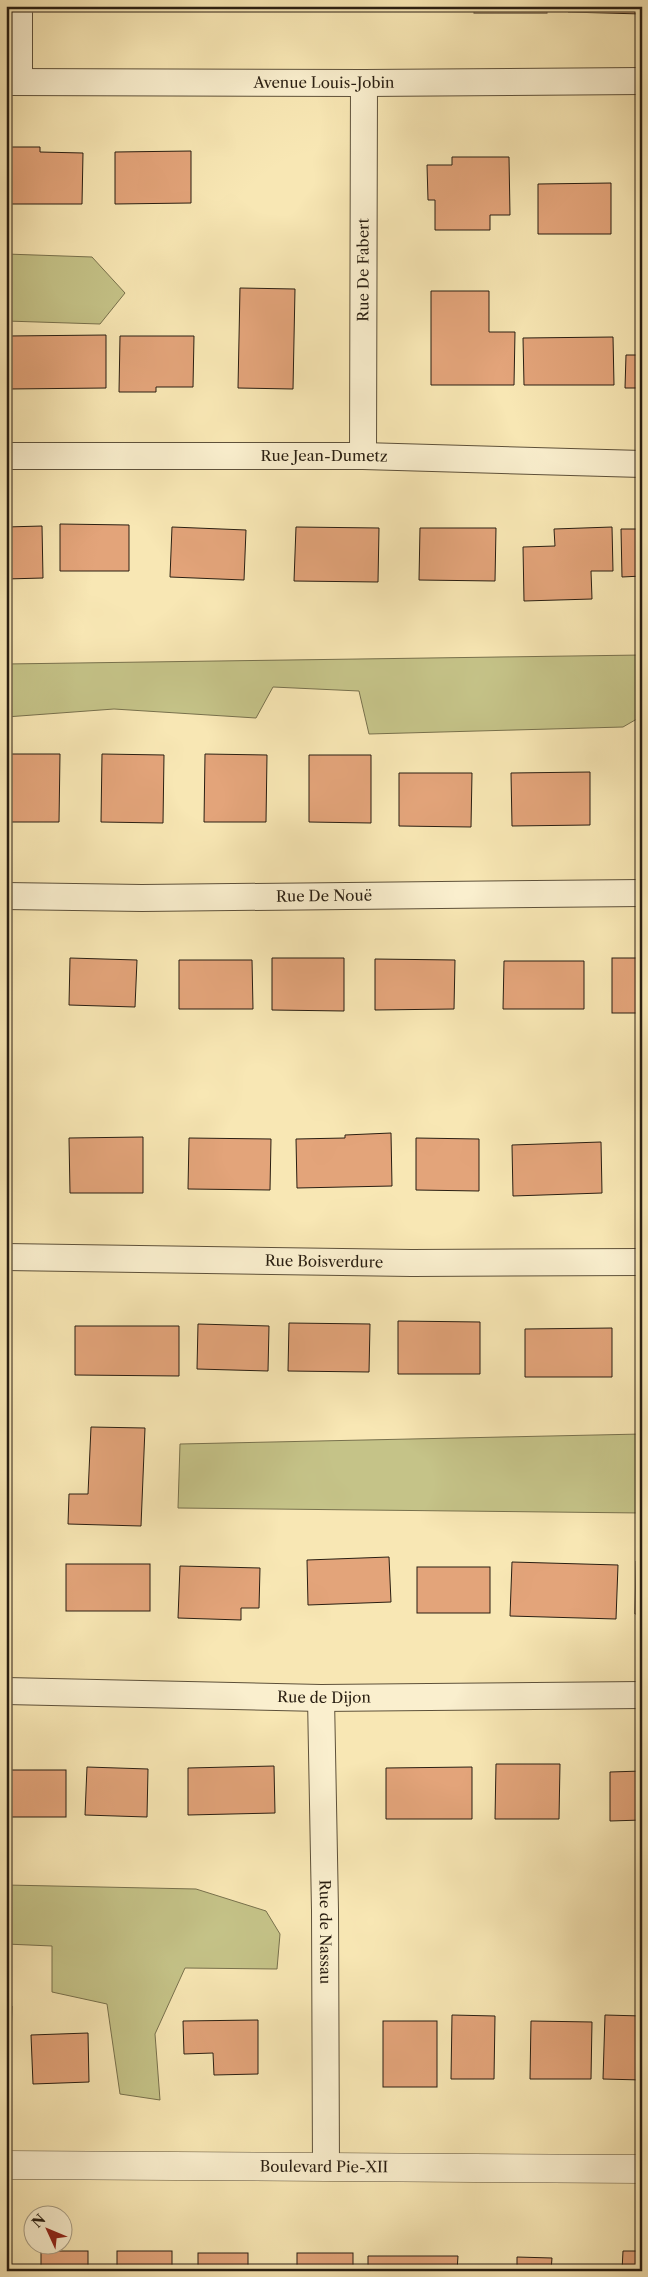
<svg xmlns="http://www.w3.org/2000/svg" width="648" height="2277" font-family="'Libre Caslon Text',serif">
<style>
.green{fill:#c5c388;stroke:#78714d}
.building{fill:#e3a47a;stroke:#2a1f12}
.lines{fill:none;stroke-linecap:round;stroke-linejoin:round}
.minor-casing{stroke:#5e513a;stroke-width:28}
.tertiary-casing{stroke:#5e513a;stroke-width:29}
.minor{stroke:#faefce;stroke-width:26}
.tertiary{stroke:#faefce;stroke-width:28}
.labels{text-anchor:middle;stroke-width:4;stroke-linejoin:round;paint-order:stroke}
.street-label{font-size:15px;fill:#2a1f12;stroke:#faefce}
</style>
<rect width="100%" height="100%" fill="#f8e7b4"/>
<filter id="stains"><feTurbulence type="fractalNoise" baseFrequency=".004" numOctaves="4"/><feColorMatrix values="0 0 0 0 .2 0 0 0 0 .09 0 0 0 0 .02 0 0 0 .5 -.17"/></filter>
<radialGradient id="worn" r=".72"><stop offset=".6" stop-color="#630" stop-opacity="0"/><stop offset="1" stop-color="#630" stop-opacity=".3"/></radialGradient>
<g class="green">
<polygon points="6,254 92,257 125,293 100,324 6,321"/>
<polygon points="642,655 642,716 623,727 369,734 359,691 273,687 256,718 114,709 6,717 6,664"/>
<polygon points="642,1434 642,1513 178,1508 180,1444"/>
<polygon points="6,1885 196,1889 266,1911 280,1934 277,1969 185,1968 155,2034 160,2100 120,2094 107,2004 52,1992 52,1946 6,1944"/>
</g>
<g class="building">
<polygon points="276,6 348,6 348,7 276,9"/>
<polygon points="389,6 462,6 462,8 389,10"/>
<rect x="474" y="6" width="73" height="7"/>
<polygon points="568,6 642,6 642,14 568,12"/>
<polygon points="6,147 40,147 40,152 83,153 82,204 6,204"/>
<polygon points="191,151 191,203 115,204 115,152"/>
<polygon points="452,157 509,157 510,215 490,215 490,230 435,230 435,200 428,200 427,165 452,165"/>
<polygon points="611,183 611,234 538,234 538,184"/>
<polygon points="240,288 295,289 293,389 238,388"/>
<polygon points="431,291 489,291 489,332 515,332 514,385 431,385"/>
<polygon points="106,335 106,388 8,389 8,336"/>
<polygon points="120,336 194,336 193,387 156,387 156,392 119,392"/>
<polygon points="613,337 614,385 524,385 523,338"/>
<polygon points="626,355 642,355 642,388 625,388"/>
<polygon points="60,524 129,525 129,571 60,571"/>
<polygon points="42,526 43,578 6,579 6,527"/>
<polygon points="172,527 246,530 244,580 170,577"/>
<polygon points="296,527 379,528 378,582 294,581"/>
<polygon points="612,527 613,571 591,571 592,599 524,601 523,547 555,546 554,529"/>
<polygon points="420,528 496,528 495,581 419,580"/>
<polygon points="621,529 642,529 642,576 622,577"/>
<polygon points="6,754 60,754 59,822 6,822"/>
<polygon points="102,754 164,755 163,823 101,822"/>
<polygon points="205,754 267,755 266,822 204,822"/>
<polygon points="309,755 371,755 371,823 309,822"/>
<polygon points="590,772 590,825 512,826 511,773"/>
<polygon points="399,773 472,773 471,827 399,826"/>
<polygon points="70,958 137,960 135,1007 69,1005"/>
<polygon points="272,958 344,958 344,1011 272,1010"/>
<rect x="612" y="958" width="30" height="55"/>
<polygon points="375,959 455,960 454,1009 375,1010"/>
<polygon points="179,960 252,960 253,1009 179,1009"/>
<polygon points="504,961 584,961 584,1009 503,1009"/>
<polygon points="391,1133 392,1186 297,1188 296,1139 345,1138 345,1135"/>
<polygon points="143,1137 143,1193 70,1193 69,1138"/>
<polygon points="189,1138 271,1139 270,1190 188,1189"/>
<polygon points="416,1138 479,1139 479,1191 416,1190"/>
<polygon points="601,1142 602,1193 513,1196 512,1145"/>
<polygon points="398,1321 480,1322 480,1374 398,1374"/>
<polygon points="289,1323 370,1324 369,1372 288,1371"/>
<polygon points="198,1324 269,1326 268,1371 197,1369"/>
<polygon points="75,1326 179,1326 179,1376 75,1375"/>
<polygon points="612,1328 612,1377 525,1377 525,1329"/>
<polygon points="91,1427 145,1428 141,1526 68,1524 69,1494 88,1494"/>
<polygon points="389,1557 391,1602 308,1605 307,1560"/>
<polygon points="636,1561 642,1561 642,1614 635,1614"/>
<polygon points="512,1562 618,1565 616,1619 510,1616"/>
<rect x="66" y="1564" width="84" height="47"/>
<polygon points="180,1566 260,1568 259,1608 241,1608 241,1620 178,1618"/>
<rect x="417" y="1567" width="73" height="46"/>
<polygon points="496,1764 560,1764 559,1819 495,1819"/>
<polygon points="274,1766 275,1813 188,1815 188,1768"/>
<polygon points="87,1767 148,1769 147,1817 85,1815"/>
<polygon points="472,1767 472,1819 386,1819 386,1768"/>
<rect x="6" y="1770" width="60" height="47"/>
<polygon points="642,1771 642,1820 610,1821 610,1772"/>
<polygon points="6,2006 12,2006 10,2072 6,2072"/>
<polygon points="452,2015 495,2016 494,2079 451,2079"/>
<polygon points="605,2015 642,2016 642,2080 603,2079"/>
<polygon points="258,2020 258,2074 214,2075 213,2053 184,2054 183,2021"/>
<rect x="383" y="2021" width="54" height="66"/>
<polygon points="531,2021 592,2022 591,2079 530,2079"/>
<polygon points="88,2033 89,2082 33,2084 31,2035"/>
<rect x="6" y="2251" width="4" height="20"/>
<rect x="41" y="2251" width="47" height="20"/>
<rect x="117" y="2251" width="55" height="20"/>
<polygon points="623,2251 642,2251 642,2271 622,2271"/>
<rect x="198" y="2253" width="50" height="18"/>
<rect x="297" y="2253" width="56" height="18"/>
<polygon points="368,2256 458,2256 457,2271 368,2271"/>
<polygon points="517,2257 552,2258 551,2271 517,2271"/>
</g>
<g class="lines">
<defs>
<g id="minor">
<path id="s1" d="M 6,82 L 364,83 L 642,81"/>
<polyline points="19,82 19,6"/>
<path id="s2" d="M 6,456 L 363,456 L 642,464"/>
<path id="s3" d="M 363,456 L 364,83"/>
<path id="s4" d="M 6,896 L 142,898 L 642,893"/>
<path id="s5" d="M 6,1257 L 412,1263 L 642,1262"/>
<path id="s6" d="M 6,1691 L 321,1698 L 642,1695"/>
<path id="s7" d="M 321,1698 L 325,1910 L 326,2167"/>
</g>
<g id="tertiary">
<path id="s8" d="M 6,2165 L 642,2169"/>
</g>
</defs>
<use href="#minor" class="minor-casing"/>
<use href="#tertiary" class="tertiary-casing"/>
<use href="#minor" class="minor"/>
<use href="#tertiary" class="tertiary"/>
</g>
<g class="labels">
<g class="street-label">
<text dy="5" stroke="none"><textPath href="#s1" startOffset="318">Avenue Louis-Jobin</textPath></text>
<text dy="5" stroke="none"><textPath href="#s3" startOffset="186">Rue De Fabert</textPath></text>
<text dy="5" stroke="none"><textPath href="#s2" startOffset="318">Rue Jean-Dumetz</textPath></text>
<text dy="5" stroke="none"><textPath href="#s4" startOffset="318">Rue De Nouë</textPath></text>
<text dy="5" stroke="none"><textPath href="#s5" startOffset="318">Rue Boisverdure</textPath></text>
<text dy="5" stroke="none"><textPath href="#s6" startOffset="318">Rue de Dijon</textPath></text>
<text dy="5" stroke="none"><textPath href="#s7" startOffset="234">Rue de Nassau</textPath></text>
<text dy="5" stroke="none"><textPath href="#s8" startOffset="318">Boulevard Pie-XII</textPath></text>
</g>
</g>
<rect width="648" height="2277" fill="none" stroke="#f8e7b4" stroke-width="25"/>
<rect x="8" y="8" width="633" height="2262" fill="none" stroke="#2a1f12" stroke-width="2.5"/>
<rect x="12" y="12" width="623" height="2252" fill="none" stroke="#2a1f12"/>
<g transform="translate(48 2230) rotate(314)"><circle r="24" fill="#faefce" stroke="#a79c83"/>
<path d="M0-4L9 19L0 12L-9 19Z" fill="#8f2418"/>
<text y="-8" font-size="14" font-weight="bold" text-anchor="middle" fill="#2a1f12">N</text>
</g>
<rect width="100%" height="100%" filter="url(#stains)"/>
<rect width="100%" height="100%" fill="url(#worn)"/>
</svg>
